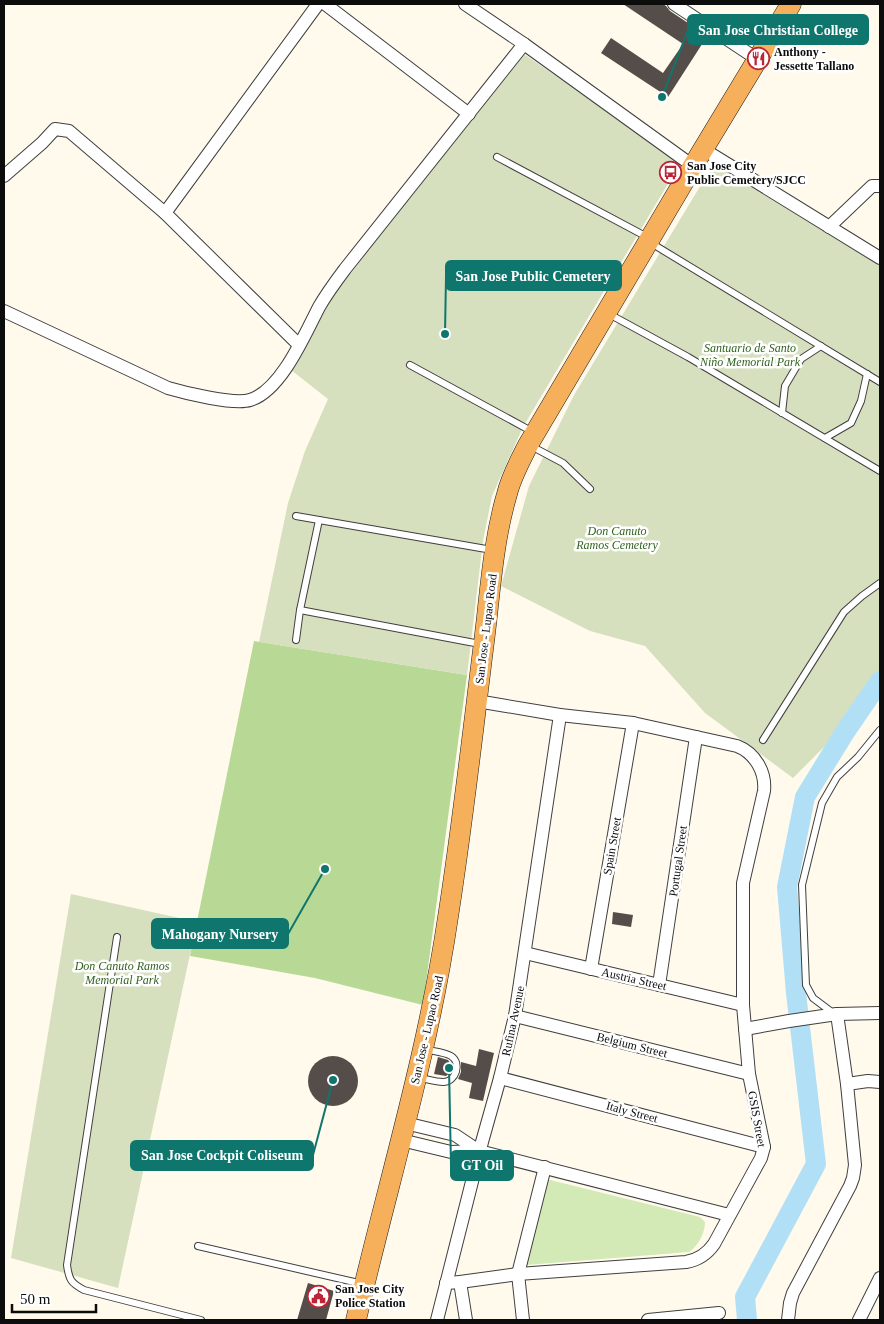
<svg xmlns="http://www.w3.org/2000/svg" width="884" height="1324" font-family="Georgia,serif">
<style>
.green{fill:#d3e9b6}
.forest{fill:#b8d995}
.cemetery{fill:#d7e0be}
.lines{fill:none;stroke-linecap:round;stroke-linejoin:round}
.river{stroke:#b1e0f6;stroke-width:20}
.building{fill:#554d49}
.service-casing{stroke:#3f3f3f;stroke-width:8}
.minor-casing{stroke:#3f3f3f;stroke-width:14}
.trunk-casing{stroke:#1d1d1d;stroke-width:21}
.service{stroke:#fff;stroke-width:6}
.minor{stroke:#fff;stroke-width:12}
.trunk{stroke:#f6b05c;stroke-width:20}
.labels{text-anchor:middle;stroke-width:5;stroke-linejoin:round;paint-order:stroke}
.poi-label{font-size:12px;font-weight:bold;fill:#0c0c0c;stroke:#fff;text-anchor:start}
.park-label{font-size:12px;font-style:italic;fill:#30631d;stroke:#fff}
.street-label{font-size:12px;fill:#0c0c0c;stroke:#fff}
.leader{fill:none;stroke:#0f766e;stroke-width:2}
.callout-dot{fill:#0f766e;stroke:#fff;stroke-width:2}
.callout{fill:#0f766e;stroke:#0f766e;stroke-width:2}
.callout-label{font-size:14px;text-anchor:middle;font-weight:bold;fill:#fff}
</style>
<rect width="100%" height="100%" fill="#fffaec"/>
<path class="green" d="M 546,1179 L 700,1217 L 705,1222 C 705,1233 698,1246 689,1252 L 526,1265 Z"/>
<polygon class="forest" points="254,641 467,675 423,1005 315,978 190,956"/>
<g class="cemetery">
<polygon points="524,54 681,162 523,427 492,496 483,541 467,675 259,642 288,503 305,451 328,399 291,370 331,298"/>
<polygon points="716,160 880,262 880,691 793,778 705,713 645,646 590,631 501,586 529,486 574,395"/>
<polygon points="71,894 197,922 118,1288 11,1258"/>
</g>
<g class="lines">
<polyline class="river" points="747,1320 745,1297 816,1164 796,993 787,887 805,797 845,732 880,681"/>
</g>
<g class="building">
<polygon points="623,4 663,4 666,6 670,11 694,27 692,29 706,38 668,97 601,53 611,38 663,73 683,44"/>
<polygon points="613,912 633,915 631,927 612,924"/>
<polygon points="479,1049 494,1053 483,1101 469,1098 472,1083 458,1079 461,1072 461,1062 476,1066"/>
<circle cx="333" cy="1081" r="25"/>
<polygon points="438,1057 448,1060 451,1064 450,1073 446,1076 434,1074"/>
<polygon points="308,1283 334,1291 326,1320 297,1320"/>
</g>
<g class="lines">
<defs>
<g id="service">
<polyline points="497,157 649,238"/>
<polyline points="651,243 880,382"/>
<polyline points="609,314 688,357 880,471"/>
<polyline points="410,365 533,432"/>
<polyline points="782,413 785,386 801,359 821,346"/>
<polyline points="825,438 851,423 861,401 867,374"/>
<polyline points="531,446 563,463 590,489"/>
<polyline points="296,516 492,550"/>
<polyline points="300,610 480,644"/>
<polyline points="296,640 300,610 319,520"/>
<polyline points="763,740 844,612 862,596 880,583"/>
<path d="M 117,937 L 67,1265 C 69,1280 71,1283 84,1290 L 201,1320"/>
<polyline points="833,1013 813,998 806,985 802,885 822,803 837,777 858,757 880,730"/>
<path d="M 420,1078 C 427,1079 435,1082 443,1082 C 456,1082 462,1063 451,1056 C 445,1052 431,1051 424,1049"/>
<polyline points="198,1246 363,1284"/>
</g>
<g id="minor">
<polyline points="325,4 469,114"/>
<polyline points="465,4 524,44 693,166"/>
<polyline points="674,4 757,59"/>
<polyline points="703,149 880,258"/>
<polyline points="4,176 42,143 55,129 69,131 165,213"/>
<polyline points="829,227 872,186 880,186"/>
<path d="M 4,311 L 168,388 C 185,393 234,405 250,400 C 281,391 305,334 319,307 C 327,293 336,281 345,269 L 524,44"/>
<polyline points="299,345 165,213 318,4"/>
<polyline points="525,953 743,1005"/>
<polyline points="591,969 633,723"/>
<polyline points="659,985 696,737"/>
<polyline points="515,1016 749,1074"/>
<polyline points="745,1029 789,1021 837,1014 880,1013"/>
<polyline points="500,1078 764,1147"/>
<polyline points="847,1084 868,1081 880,1082"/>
<polyline points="405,1123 455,1135 479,1151"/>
<polyline points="401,1140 451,1152 479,1151 729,1215"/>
<polyline points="460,1282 466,1320"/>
<path d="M 446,1283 L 460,1282 L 518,1274 L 686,1262 C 698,1260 707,1254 714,1244 L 761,1158 L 764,1147 L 749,1074 L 743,1005 L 743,883 L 764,791 C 766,772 755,753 737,746 L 633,723 L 560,715 L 477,701"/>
<polyline points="437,1320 482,1142 500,1078 515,1016 560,715"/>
<polyline points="523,1320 518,1274 545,1167"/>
<polyline points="648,1320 719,1313"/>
<polyline points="788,1320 790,1303 793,1293 850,1186 853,1178 855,1165 847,1084 837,1014"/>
<polyline points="859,1320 880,1278"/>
</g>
<path id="trunk" d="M 356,1320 C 387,1186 428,1054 448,917 C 462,828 472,739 483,650 C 490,598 492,545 507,494 C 511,477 520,461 528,445 L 693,166 L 791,4"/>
</defs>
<use href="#service" class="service-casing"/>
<use href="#minor" class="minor-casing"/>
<use href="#trunk" class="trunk-casing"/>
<use href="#service" class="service"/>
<use href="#minor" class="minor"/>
<use href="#trunk" class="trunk"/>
</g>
<defs>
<symbol id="restaurant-ring" viewBox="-11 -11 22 22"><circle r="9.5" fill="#fff" stroke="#bb2535" stroke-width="1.5"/><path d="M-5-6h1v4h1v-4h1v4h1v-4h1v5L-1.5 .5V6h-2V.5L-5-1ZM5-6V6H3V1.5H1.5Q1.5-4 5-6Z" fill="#bb2535"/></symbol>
<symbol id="bus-ring" viewBox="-11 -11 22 22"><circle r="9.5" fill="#fff" stroke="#bb2535" stroke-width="1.5"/><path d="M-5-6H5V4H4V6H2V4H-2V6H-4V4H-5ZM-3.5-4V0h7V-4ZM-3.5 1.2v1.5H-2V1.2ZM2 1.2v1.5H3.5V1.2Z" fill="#bb2535"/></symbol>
<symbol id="civic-ring" viewBox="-11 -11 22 22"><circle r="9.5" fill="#fff" stroke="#bb2535" stroke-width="1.5"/><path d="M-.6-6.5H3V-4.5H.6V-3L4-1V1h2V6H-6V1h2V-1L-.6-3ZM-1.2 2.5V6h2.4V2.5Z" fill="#bb2535"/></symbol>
</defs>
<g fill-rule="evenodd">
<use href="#restaurant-ring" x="746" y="46" width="25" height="25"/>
<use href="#bus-ring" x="658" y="160" width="25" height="25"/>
<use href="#civic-ring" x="306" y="1284" width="25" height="25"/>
</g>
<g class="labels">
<g class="poi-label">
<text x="774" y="56">Anthony -<tspan x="774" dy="14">Jessette Tallano</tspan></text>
<text x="687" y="170">San Jose City<tspan x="687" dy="14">Public Cemetery/SJCC</tspan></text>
<text x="335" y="1293">San Jose City<tspan x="335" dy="14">Police Station</tspan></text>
</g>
<g class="park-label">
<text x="750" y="352">Santuario de Santo<tspan x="750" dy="14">Niño Memorial Park</tspan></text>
<text x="617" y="535">Don Canuto<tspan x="617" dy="14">Ramos Cemetery</tspan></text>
<text x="122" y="970">Don Canuto Ramos<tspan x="122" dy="14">Memorial Park</tspan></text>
</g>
<g class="street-label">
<text transform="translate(486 629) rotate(-83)" y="4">San Jose - Lupao Road</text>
<text transform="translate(612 846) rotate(-80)" y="4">Spain Street</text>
<text transform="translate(678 861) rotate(-82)" y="4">Portugal Street</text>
<text transform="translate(634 979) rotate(13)" y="4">Austria Street</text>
<text transform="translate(513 1021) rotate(-78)" y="4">Rufina Avenue</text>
<text transform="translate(427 1030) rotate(-77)" y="4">San Jose - Lupao Road</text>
<text transform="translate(632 1045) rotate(14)" y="4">Belgium Street</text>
<text transform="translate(632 1112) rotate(15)" y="4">Italy Street</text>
<text transform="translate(757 1119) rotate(80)" y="4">GSIS Street</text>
</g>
</g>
<path class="leader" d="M662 97L688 30M445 334L446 276M325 869L288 934M333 1080L313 1155M449 1068L451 1165"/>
<g class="callout-dot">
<circle cx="662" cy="97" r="5"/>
<circle cx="445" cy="334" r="5"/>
<circle cx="325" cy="869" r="5"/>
<circle cx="333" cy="1080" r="5"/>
<circle cx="449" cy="1068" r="5"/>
</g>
<g class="callout">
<rect x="688" y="15" width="180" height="29" rx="5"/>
<rect x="446" y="261" width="175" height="29" rx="5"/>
<rect x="152" y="919" width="136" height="29" rx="5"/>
<rect x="131" y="1141" width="182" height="29" rx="5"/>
<rect x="451" y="1151" width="62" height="29" rx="5"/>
</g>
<g class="callout-label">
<text x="778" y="35">San Jose Christian College</text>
<text x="533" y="281">San Jose Public Cemetery</text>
<text x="220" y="939">Mahogany Nursery</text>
<text x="222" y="1160">San Jose Cockpit Coliseum</text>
<text x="482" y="1170">GT Oil</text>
</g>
<rect width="884" height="1324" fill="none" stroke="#0c0c0c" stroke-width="10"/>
<path d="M12 1304v8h84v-8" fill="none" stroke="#0c0c0c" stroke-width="2.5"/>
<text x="20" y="1304" font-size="15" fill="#0c0c0c" stroke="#ffffff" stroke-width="4" paint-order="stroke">50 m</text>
</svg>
